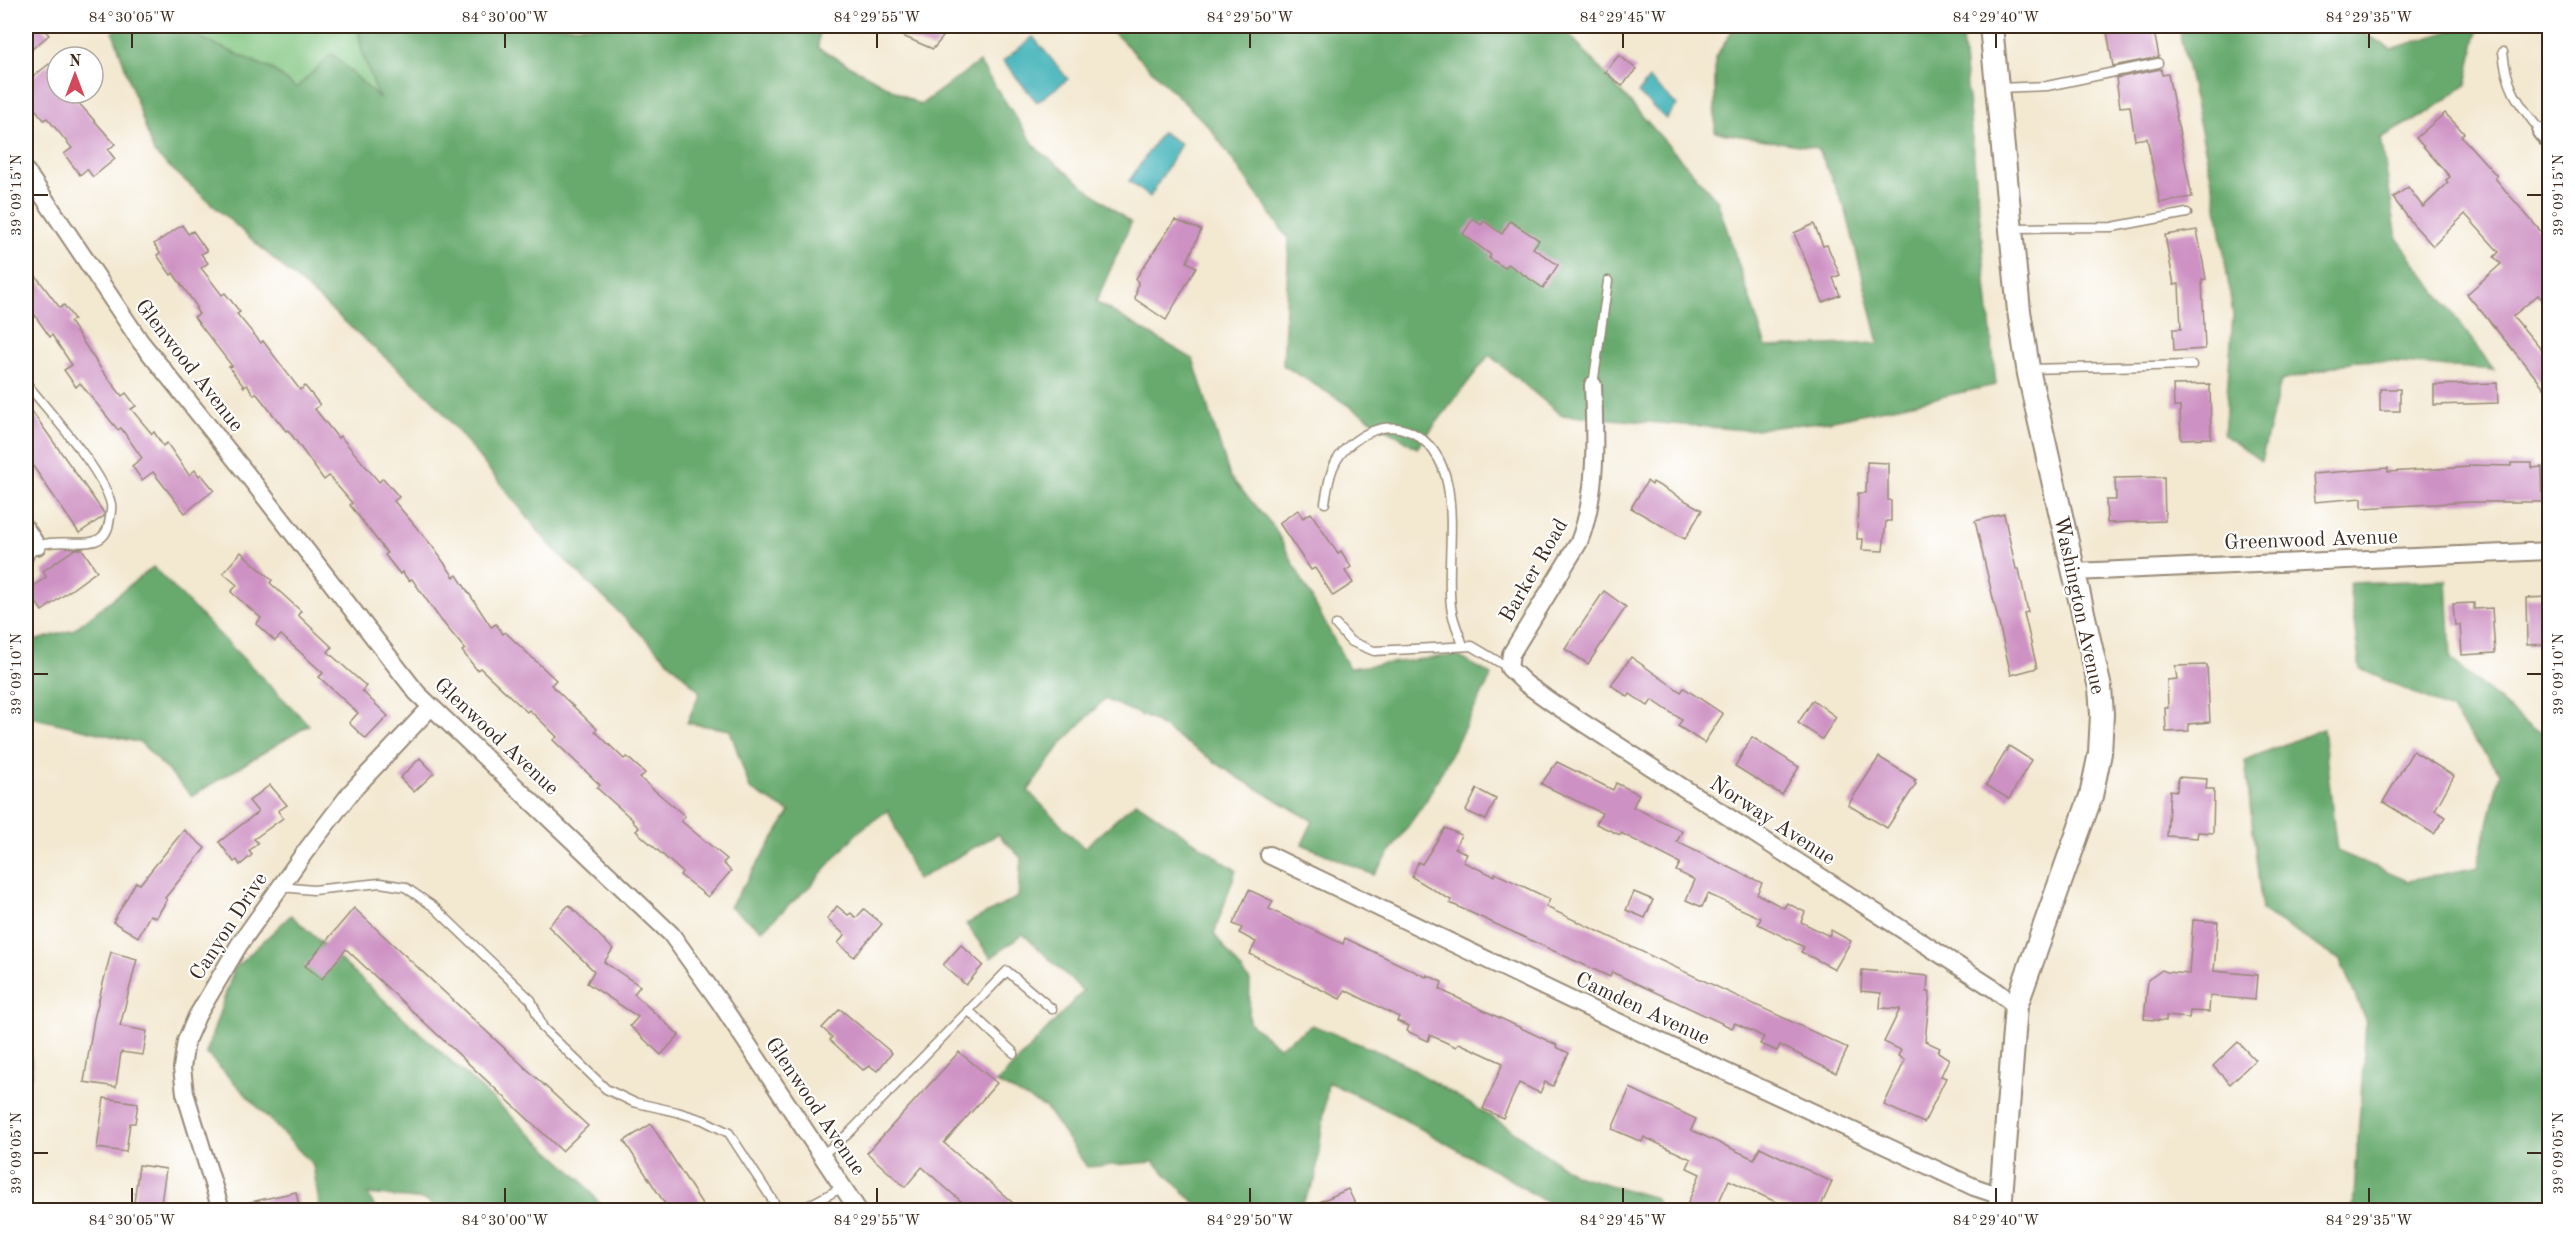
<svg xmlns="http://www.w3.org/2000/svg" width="2575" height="1236" font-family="'Old Standard TT',serif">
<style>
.green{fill:#80c580;stroke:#5e784f;stroke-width:1.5}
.forest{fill:#68aa6e;stroke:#526a46;stroke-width:1.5}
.water{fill:#43b3b9;stroke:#3f6e6c;stroke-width:1.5}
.building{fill:#cd91c3}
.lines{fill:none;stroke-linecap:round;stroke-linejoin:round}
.lane-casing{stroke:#978977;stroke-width:11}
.street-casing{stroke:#978977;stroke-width:20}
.secondary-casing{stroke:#978977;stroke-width:26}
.lane{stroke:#fff;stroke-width:8}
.street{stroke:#fff;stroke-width:16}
.secondary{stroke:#fff;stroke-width:22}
.ticks{fill:none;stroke:#3b2a1e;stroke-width:2}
.labels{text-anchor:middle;stroke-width:4.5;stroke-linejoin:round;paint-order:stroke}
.street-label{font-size:21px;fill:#3b2a1e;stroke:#fff}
.neatline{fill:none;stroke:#3b2a1e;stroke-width:2}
.ticks-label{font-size:15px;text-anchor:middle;fill:#3b2a1e}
</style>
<rect width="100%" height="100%" fill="#fff"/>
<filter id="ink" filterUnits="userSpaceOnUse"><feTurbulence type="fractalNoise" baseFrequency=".0167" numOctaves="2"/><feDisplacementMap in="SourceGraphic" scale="12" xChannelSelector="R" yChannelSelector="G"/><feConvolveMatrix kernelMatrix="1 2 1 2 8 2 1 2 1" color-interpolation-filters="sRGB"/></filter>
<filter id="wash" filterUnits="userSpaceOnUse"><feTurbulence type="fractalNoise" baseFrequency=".008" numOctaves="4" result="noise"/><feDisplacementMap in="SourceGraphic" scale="24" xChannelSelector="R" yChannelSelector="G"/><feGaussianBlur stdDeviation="1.35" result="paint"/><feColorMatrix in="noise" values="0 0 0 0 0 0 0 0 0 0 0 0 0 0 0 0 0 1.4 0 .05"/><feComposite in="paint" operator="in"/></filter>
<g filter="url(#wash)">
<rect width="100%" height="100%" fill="#f3e8d0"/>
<polygon class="green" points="174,26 358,26 362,53 380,99 296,88 273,70"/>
<g class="forest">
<polygon points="129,26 174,26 273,70 296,88 332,54 379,98 362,53 358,26 820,26 818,48 920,105 979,62 1037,149 1131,223 1096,302 1193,359 1230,477 1274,527 1349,668 1456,655 1492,675 1427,799 1374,875 1302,844 1313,821 1239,778 1152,720 1105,699 1062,743 1028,791 1084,848 1136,802 1236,870 1214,934 1250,981 1249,1022 1279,1047 1312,1025 1394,1058 1506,1126 1575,1175 1656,1198 1660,1210 1558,1210 1506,1177 1391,1112 1328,1082 1315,1181 1298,1210 1202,1210 1154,1162 1087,1167 1046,1108 997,1083 1083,991 1023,934 991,958 966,924 1018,897 1021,858 998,834 917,880 888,810 858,832 809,887 762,930 730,907 790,812 750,789 730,730 687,723 700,692 549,544 432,399 154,153 113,32"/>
<polygon points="1107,26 1562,26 1717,200 1766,347 1879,343 1846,211 1818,148 1715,132 1715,58 1735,26 1961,26 1996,385 1829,421 1746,430 1561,415 1489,355 1417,448 1283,365 1289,240 1210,128"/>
<polygon points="2178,26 2351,26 2391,49 2466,26 2478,26 2466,85 2429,112 2381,138 2397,238 2494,370 2358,360 2281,381 2261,461 2224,435 2233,315 2216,199"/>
<polygon points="153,567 309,725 192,796 141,743 26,716 26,643 73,630"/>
<polygon points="2447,580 2451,659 2532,729 2549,735 2549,1210 2353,1210 2366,1022 2340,960 2262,911 2245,760 2323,729 2337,851 2408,881 2478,867 2500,773 2451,710 2360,669 2349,583"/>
<polygon points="291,915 580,1179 605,1210 439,1210 425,1200 368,1194 376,1210 320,1210 313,1165 206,1053 234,969"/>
<polygon points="26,981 32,1076 26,1076"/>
</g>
<g class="water">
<polygon points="1033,37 1068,79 1037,102 1003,61"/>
<polygon points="1649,79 1677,105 1666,119 1638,93"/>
<polygon points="1162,132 1181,144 1150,197 1129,181"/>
</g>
<g id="blocks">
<g class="building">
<polygon points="26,26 41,26 49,35 26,54"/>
<polygon points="879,26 952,26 933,49"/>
<polygon points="2106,26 2153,26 2159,57 2113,66"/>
<polygon points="1619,55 1636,69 1622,86 1605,72"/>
<polygon points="49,64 57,75 57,93 70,93 115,144 108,150 115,159 93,177 87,169 80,175 64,154 72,148 47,118 44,120 27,99 35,94 26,82"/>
<polygon points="2161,69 2162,75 2168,74 2192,197 2160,203 2147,138 2135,140 2130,106 2120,107 2116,78"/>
<polygon points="2445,113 2464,133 2461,136 2497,176 2495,178 2505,190 2550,242 2550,308 2538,295 2513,316 2550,360 2550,395 2467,294 2501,264 2494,257 2499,252 2465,214 2433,246 2413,224 2393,198 2408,187 2423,207 2448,183 2446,180 2450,177 2416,138"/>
<polygon points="1473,219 1481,225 1484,221 1502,234 1510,221 1539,240 1533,248 1558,265 1543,288 1508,264 1505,268 1489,258 1491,255 1463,234"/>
<polygon points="1175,220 1201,230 1187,262 1196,267 1166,320 1135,299 1138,283 1136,278"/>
<polygon points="1814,224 1823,246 1827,245 1840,275 1833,278 1840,295 1823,302 1794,233"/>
<polygon points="182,225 188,234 193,231 207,251 201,254 208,263 201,268 222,295 225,293 240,312 237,314 261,343 263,341 300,390 305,386 320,405 315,409 338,438 340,436 379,482 383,478 399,497 394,501 433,547 454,577 457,575 491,627 496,624 503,634 505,632 556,680 551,685 597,729 595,731 624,759 627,757 645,773 640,778 685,816 681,821 727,859 723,863 731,871 708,897 680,875 682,872 636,831 639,828 632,821 633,820 597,788 600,785 553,740 557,737 541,721 529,710 527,712 480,668 477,670 462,651 465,649 440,619 412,579 409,581 402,572 400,574 385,555 387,553 350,505 352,503 329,476 324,480 288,430 286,431 256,393 254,395 247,385 244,387 229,367 232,366 194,317 199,314 195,308 197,307 173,273 171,275 157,255 160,253 154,244"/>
<polygon points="2197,230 2206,279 2202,280 2205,349 2174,351 2173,329 2181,329 2179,284 2174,285 2165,235"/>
<polygon points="26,263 60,308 64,305 74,319 70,322 101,369 122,396 126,393 136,406 131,409 152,434 154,432 163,446 167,443 189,475 195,470 199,476 201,474 214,490 185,513 153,472 142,480 132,466 142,458 121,428 118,430 80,383 76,387 64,370 72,365 52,335 50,337 29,307 26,307"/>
<polygon points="2497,383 2498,403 2434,405 2434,385"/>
<polygon points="2210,384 2211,438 2181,439 2180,407 2174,407 2173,385"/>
<rect x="2380" y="389" width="20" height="22"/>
<polygon points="26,403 104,513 104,516 79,533 26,456"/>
<polygon points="1867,462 1888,463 1888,500 1891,501 1891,521 1886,521 1883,551 1862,550 1863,539 1857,539 1858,493 1866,493"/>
<polygon points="2511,463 2532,463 2532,468 2542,467 2543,502 2470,502 2362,508 2362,498 2314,502 2312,474 2388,468 2388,472 2469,467 2469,465 2511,466"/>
<polygon points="2164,477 2165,521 2107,523 2106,500 2116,500 2115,478"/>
<polygon points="1647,481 1652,485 1653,482 1702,510 1685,539 1631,508"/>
<polygon points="1298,510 1303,518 1311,513 1338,554 1341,551 1351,567 1345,571 1353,583 1333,596 1315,568 1311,570 1279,523"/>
<polygon points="2004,514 2016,569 2019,569 2028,612 2024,613 2037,668 2011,675 1975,521"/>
<polygon points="75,549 82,549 97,571 42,611 28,590 46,577 43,571"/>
<polygon points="241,552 272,580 270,583 301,611 298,615 332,647 328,652 366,686 362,691 388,716 366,739 349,723 358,713 319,677 323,673 281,635 275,641 256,624 261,618 231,592 237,585 223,573"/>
<polygon points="1604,591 1626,607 1588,664 1565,649"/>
<polygon points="2550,597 2550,644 2527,645 2526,598"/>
<polygon points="2474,603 2474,609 2492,608 2495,653 2462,655 2460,625 2455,626 2453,604"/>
<polygon points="1631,657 1681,692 1684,688 1723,714 1704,743 1678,726 1682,720 1652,700 1648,706 1630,694 1628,697 1611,685"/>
<polygon points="2207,665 2210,722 2188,724 2189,731 2166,732 2165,708 2168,708 2167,680 2177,679 2175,666"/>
<polygon points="1813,700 1836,717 1822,739 1798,723"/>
<polygon points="1752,737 1799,767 1782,795 1735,766"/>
<polygon points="2009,746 2031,760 2009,799 1986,785"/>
<polygon points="2413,751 2454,776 2435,810 2446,817 2434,834 2383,802"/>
<polygon points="1879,757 1916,780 1914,782 1916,784 1887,828 1848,805"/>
<polygon points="420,758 434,773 414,792 400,778"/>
<polygon points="1557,762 1613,790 1616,783 1639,794 1633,807 1682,831 1677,842 1762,883 1757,894 1784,908 1787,903 1805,912 1801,922 1829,936 1831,930 1851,941 1835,969 1801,952 1804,947 1758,924 1761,918 1708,894 1702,907 1686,900 1695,880 1676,871 1680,863 1621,833 1620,835 1596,824 1602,813 1541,784"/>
<polygon points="2178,777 2207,779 2206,789 2214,789 2213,833 2198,832 2197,838 2167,836 2170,790 2177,791"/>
<polygon points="270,785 287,805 278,811 283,818 254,839 258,843 249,851 252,855 240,865 237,860 234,862 219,842 258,812 249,801"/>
<polygon points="1477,789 1496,799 1486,820 1466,811"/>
<polygon points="1445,828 1461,835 1455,848 1467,854 1463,862 1494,876 1495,873 1550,899 1546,907 1848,1048 1836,1073 1780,1045 1777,1051 1760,1044 1764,1037 1735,1023 1732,1028 1612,972 1610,977 1450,903 1451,900 1412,877 1418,862 1422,864"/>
<polygon points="184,830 205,848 165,898 167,900 156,918 150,915 138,937 113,922 136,882 140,884"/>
<polygon points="1249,890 1273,901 1269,909 1343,944 1345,938 1426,977 1427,975 1442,982 1440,989 1445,992 1557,1045 1556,1047 1569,1053 1553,1086 1545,1082 1540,1093 1519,1083 1503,1118 1483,1109 1503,1063 1459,1043 1456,1047 1430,1035 1428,1041 1407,1031 1409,1026 1397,1021 1399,1017 1345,990 1340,999 1250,954 1256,942 1239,933 1242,928 1233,924"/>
<polygon points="1634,892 1653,900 1645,918 1626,910"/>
<polygon points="569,905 613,949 604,962 640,986 634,994 679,1035 661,1055 630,1026 638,1017 587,983 594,971 548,926"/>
<polygon points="837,906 848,915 851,913 856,918 864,909 882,924 854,957 838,943 845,935 827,919"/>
<polygon points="354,908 588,1126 562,1151 346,949 322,979 305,966"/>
<polygon points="2193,920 2218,922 2214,971 2257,975 2255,1000 2210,996 2209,1012 2190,1011 2189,1018 2166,1016 2166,1021 2144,1019 2148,980 2162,970 2167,972 2189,974"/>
<polygon points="961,945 983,965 966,985 943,965"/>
<polygon points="111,952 137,959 120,1026 147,1031 143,1055 121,1052 116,1087 84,1082 94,1019"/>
<polygon points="1862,970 1928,976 1927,992 1930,992 1925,1041 1940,1048 1938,1052 1949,1059 1941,1076 1946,1078 1924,1123 1884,1105 1905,1060 1898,1056 1901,1050 1884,1042 1900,1009 1880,1008 1881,993 1861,991"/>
<polygon points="840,1009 892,1053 877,1071 870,1066 863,1070 830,1040 832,1037 822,1028"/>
<polygon points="2238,1042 2255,1060 2230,1084 2213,1066"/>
<polygon points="959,1052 997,1083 944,1143 1021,1210 971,1210 922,1167 905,1187 867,1153"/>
<polygon points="1630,1088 1696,1119 1691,1130 1754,1159 1760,1147 1832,1182 1819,1210 1793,1210 1729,1180 1715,1210 1685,1210 1700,1174 1687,1168 1691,1159 1644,1137 1642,1142 1612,1129"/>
<polygon points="104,1098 138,1103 135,1123 130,1123 126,1152 97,1148"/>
<polygon points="651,1124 706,1210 669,1210 624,1141"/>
<polygon points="139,1165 166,1169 160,1210 133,1210"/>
<polygon points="1348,1189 1358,1210 1302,1210"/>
<polygon points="296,1192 300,1210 247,1210 246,1203"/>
</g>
</g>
</g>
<g filter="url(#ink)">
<use href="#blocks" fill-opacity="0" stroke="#978977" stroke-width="1.5"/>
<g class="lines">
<defs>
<g id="lane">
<path d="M 2503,52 C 2507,90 2518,102 2541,132"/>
<polyline points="1998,88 2047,86 2158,63"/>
<polyline points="2011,228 2112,227 2187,213"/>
<polyline points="2028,369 2192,365"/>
<path d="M 26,383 C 49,412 102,469 111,504 C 112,509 110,517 109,523 C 102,566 35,518 26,565"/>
<polyline points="1593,385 1608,281"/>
<path d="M 1325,503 C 1329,479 1331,459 1352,443 C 1370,429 1389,422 1411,432 C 1470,461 1444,553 1451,606 C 1452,619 1459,633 1463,645"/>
<polyline points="1336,625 1350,641 1374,651 1472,646 1509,668"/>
<polyline points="281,887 313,890 380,883 405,887 434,907 531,1000 543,1028 606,1089 633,1102 677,1112 703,1120 729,1133 779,1210"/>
<polyline points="968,1010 1014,1053"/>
<polyline points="822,1155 848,1134 1007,971 1052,1009"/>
<polyline points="800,1210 843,1187"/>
</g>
<g id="street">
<polyline points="2541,132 2550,142"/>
<polyline points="26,171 140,341 246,473 417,693 671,934 719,1001 858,1210"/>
<path d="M 1593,385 C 1595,436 1598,493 1579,542 L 1511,654 L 1509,668 L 1526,684 L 1554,704 L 1994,989 L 2016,1006"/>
<polyline points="26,529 37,546"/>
<polyline points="2074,572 2550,551"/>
<polyline points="1269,855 1571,1000 1974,1187 2001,1196"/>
<polyline points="221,1210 185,1093 182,1068 186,1041 197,1016 239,945 305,852 352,791 430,708"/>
</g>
<polyline id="secondary" points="1991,26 2019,311 2029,374 2100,688 2102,714 2100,753 2091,796 2016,1006 2000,1210"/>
</defs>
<use href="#lane" class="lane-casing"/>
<use href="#street" class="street-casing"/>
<use href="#secondary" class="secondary-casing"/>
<use href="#lane" class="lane"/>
<use href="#street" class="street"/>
<use href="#secondary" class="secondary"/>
</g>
</g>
<path class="ticks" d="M 132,33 L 132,48M 505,33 L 505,48M 877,33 L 877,48M 1250,33 L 1250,48M 1623,33 L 1623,48M 1996,33 L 1996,48M 2369,33 L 2369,48M 33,195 L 48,195M 2527,195 L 2542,195M 33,674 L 48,674M 2527,674 L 2542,674M 33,1153 L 48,1153M 2527,1153 L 2542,1153M 132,1188 L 132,1203M 505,1188 L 505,1203M 877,1188 L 877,1203M 1250,1188 L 1250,1203M 1623,1188 L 1623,1203M 1996,1188 L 1996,1203M 2369,1188 L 2369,1203"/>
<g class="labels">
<g class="street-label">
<text transform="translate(190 365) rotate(52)" y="7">Glenwood Avenue</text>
<text transform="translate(2311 539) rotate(-2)" y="7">Greenwood Avenue</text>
<text transform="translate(1533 570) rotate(-60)" y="7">Barker Road</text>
<text transform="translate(2080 605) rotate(78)" y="7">Washington Avenue</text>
<text transform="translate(497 736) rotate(43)" y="7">Glenwood Avenue</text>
<text transform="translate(1773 820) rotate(33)" y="7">Norway Avenue</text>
<text transform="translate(228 926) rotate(-57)" y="7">Canyon Drive</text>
<text transform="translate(1643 1008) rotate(25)" y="7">Camden Avenue</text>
<text transform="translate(816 1106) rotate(56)" y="7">Glenwood Avenue</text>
</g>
</g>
<rect width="2575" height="1236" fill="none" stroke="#fff" stroke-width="66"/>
<g transform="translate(75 75)"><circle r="28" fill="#ffffff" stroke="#b1aaa5" stroke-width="1.5"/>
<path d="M0-4.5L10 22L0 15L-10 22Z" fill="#d1495b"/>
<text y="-9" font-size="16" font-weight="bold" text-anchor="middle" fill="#3b2a1e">N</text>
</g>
<rect x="33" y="33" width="2509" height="1170" class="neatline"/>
<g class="ticks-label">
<text x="132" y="22">84°30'05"W</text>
<text x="505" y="22">84°30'00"W</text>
<text x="877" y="22">84°29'55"W</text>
<text x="1250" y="22">84°29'50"W</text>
<text x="1623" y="22">84°29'45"W</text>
<text x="1996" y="22">84°29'40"W</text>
<text x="2369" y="22">84°29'35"W</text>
<text transform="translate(16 195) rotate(-90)" y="5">39°09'15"N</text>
<text transform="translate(2558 195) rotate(-90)" y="5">39°09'15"N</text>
<text transform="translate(16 674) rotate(-90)" y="5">39°09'10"N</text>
<text transform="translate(2558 674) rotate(-90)" y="5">39°09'10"N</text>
<text transform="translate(16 1153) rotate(-90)" y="5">39°09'05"N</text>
<text transform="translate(2558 1153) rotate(-90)" y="5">39°09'05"N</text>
<text x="132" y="1225">84°30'05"W</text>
<text x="505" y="1225">84°30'00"W</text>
<text x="877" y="1225">84°29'55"W</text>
<text x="1250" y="1225">84°29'50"W</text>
<text x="1623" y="1225">84°29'45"W</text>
<text x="1996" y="1225">84°29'40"W</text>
<text x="2369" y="1225">84°29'35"W</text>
</g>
</svg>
